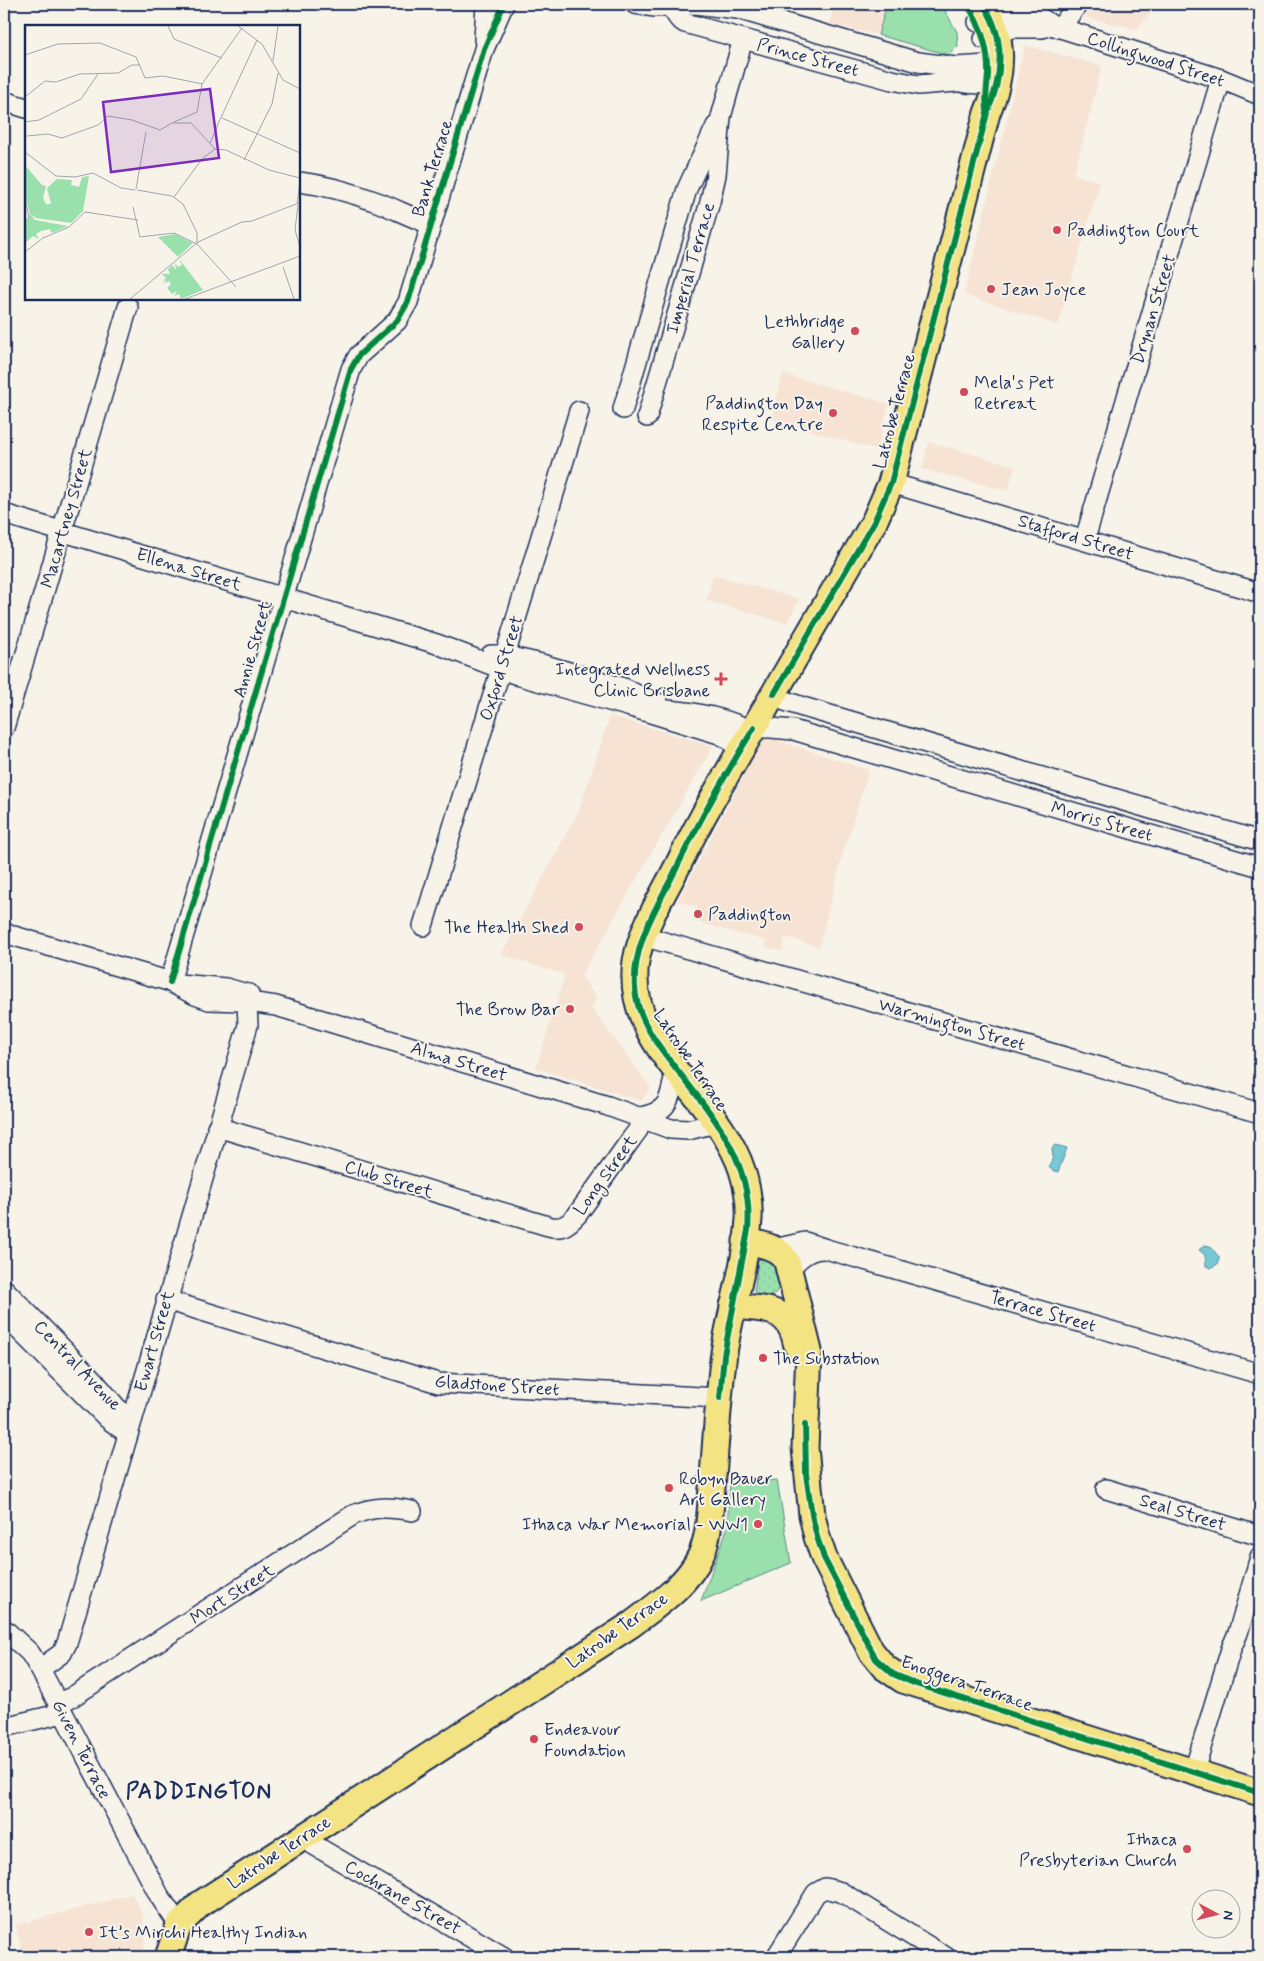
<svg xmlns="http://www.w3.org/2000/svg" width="1264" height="1961" font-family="Mynerve,sans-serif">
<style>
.built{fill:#f6e3d4}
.grass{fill:url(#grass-dots);stroke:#5a8886}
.park{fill:#9ae0ad;stroke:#5a8886}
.water{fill:#78c7d5;stroke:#538aa5}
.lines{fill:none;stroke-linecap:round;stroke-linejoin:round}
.minor-casing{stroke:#1b2f5e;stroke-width:22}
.major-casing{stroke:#1b2f5e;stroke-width:29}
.minor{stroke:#f7f3e8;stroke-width:19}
.major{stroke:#f4e382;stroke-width:25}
.cycleway-casing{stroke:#f7f3e8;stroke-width:9}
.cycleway{stroke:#00873e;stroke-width:6}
.poi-dot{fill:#d1495b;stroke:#f7f3e8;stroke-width:2}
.labels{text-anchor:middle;stroke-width:4;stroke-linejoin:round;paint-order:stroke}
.street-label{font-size:18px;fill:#1b2f5e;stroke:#f7f3e8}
.poi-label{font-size:18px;fill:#1b2f5e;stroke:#f7f3e8;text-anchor:start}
.district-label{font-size:22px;font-weight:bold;letter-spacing:1px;fill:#1b2f5e;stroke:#f7f3e8}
.inset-road{fill:none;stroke:#9fa5b1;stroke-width:1}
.view{fill:#7b2cbf;fill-opacity:0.15;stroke:#7b2cbf;stroke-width:2.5}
.inset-edge{fill:none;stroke:#1b2f5e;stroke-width:2.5}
</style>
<defs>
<pattern id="grass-dots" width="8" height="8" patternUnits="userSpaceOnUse" patternTransform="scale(1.25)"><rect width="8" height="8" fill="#9ae0ad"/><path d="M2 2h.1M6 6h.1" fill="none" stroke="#84c097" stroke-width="1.8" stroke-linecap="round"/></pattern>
</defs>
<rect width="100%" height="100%" fill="#f7f3e8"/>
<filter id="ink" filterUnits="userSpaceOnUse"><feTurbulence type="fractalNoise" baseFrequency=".02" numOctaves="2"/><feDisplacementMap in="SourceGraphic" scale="10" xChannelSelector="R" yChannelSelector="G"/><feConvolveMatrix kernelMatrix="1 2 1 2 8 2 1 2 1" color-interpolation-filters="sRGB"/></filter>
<g filter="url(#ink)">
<g class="built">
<polygon points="835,4 887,4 878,35 829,24"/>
<polygon points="1095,4 1160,4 1136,29 1084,17"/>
<polygon points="1025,45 1102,66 1074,174 1100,182 1058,325 964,295"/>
<polygon points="783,374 889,404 877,450 771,419"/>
<polygon points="929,442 1015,466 1008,491 922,469"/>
<polygon points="713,575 800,599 787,623 707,601"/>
<polygon points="610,716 713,746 581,976 596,998 592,1009 651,1088 641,1101 536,1068 565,975 501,955 579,810"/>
<polygon points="764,736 869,770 842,857 819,947 785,937 782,951 765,947 766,941 694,921 698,907 678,901"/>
<polygon points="132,1894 143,1915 145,1941 142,1957 23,1957 16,1925"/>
</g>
<path class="grass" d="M 761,1257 L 776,1262 C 781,1279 784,1301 758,1296 L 754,1292 L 758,1261 Z"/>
<g class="park">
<polygon points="887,4 941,4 957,32 958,46 949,55 878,35"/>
<polygon points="777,1480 791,1563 701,1601 727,1529 730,1483"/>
</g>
<g class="water">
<polygon points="1055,1145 1067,1148 1058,1172 1052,1170 1049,1167 1053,1157 1052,1148"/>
<polygon points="1204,1245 1210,1246 1219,1257 1219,1263 1211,1268 1206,1266 1205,1255 1199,1250"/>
</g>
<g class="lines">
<defs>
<g id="minor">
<polyline points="635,4 655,7 695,4 737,9 918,62 956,67 988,65 1000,67"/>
<polyline points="670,6 679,19 685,23 892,80 918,85 956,82"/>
<path d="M 978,22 C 1004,12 1027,5 1051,25 L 1221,79 L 1260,95"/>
<polyline points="1060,28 1078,4"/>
<polyline points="984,39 1012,28 1042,28 1051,25"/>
<polyline points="484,40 486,4"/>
<path d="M 945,77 C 962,85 979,85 997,82"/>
<polyline points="4,101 26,108"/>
<path d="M 299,182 C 325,185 353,193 377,202 C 396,209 412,218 431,224"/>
<polyline points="623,409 687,189 716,126"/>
<polyline points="647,417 710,202 716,175 721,117 743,39"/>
<polyline points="891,483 1260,593"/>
<polyline points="4,514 437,644 520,676 631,707"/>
<polyline points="1085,539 1221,79"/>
<polyline points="491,655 502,655 542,664 624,688 647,700 658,703"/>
<polyline points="774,694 785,701 803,707 1260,841"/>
<polyline points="4,728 128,307"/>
<polyline points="754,728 771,728 793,730 1260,867"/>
<path d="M 741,751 L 727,738 L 719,734 L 631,707 C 673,710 714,712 752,731"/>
<polyline points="423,926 579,411"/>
<polyline points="4,933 178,984 226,988 247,994"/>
<polyline points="643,936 1260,1113"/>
<polyline points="170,982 351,369 359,355 397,321 408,302 484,49 504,4"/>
<polyline points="170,982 195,995 209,1000 242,1001 276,1006 608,1106 671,1129 688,1130 715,1123"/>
<path d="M 641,1117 C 673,1110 669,1097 676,1069"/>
<path d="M 217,1127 L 548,1226 C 561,1230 568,1225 577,1215 L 632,1138 L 638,1130 L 641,1117"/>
<polyline points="774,1249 805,1242 826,1249 1260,1374"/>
<path d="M 789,1271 C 797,1259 810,1248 826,1249"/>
<polyline points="4,1289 94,1381 117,1408 131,1419"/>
<polyline points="166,1300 438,1383 720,1398"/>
<polyline points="4,1315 108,1419 128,1434"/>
<polyline points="1106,1489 1260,1536"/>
<polyline points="4,1629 30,1653 40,1669 160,1897 179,1925"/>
<polyline points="40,1669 62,1653 67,1643 248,1025 247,1002 249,994"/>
<path d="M 58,1703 L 72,1697 L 353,1515 C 374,1506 390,1507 412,1511"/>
<polyline points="4,1727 63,1713"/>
<polyline points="1194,1771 1231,1649 1238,1633 1260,1557"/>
<polyline points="302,1838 504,1957"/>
<polyline points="776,1957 816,1893 825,1888 841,1892 946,1957"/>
</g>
<g id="major">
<path d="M 746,1241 C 761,1244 780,1247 787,1262 L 809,1351 L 805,1448 L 812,1515 L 817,1537 L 824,1558 L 871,1651 L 884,1667 L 903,1680 L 1260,1793"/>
<path d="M 733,1306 C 766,1310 789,1305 797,1346"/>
<path d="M 168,1957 L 179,1925 L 200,1904 L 632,1624 C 657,1605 688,1584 701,1555 C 710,1534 710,1510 712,1488 C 716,1443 718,1397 724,1353 C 731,1308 746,1264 749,1219 C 750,1203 747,1186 742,1170 C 718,1096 623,1046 636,961 C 642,927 663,895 678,865 C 704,811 735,760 765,709 C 802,646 838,584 874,522 L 891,483 L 987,113 C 1003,77 1006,37 983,4"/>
</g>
</defs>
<use href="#minor" class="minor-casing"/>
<use href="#major" class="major-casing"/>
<use href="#minor" class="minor"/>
<use href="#major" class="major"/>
<defs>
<g id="cycleway">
<path d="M 967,4 C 981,25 989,48 988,75 C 987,87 985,98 987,110"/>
<path d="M 774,694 L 874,522 L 891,483 L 987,113 C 1003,77 1006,37 983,4"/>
<polyline points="170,982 351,369 359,355 397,321 408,302 484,49 504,4"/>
<path d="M 720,1398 L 724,1355 L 748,1230 C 754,1160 711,1114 671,1062 C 654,1040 637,1017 635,988 C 632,947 655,910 673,875 C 697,825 724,776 754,728"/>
<polyline points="805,1425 806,1474 812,1515 817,1537 824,1558 876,1659 893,1674 916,1684 1260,1793"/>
</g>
</defs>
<use href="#cycleway" class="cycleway-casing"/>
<use href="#cycleway" class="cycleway"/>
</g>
</g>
<g class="poi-dot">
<circle cx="1057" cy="230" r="5"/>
<circle cx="991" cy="289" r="5"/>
<circle cx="855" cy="331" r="5"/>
<circle cx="964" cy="392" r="5"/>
<circle cx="833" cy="413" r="5"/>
<path d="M718.5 671.5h5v5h5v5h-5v5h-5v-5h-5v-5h5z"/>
<circle cx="698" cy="914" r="5"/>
<circle cx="579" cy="927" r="5"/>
<circle cx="570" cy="1009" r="5"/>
<circle cx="763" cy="1358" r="5"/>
<circle cx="669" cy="1488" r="5"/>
<circle cx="758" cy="1524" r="5"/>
<circle cx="534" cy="1739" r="5"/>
<circle cx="1187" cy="1849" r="5"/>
<circle cx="89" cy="1932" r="5"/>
</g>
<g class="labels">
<g class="street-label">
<text transform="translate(808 57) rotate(15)" y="6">Prince Street</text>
<text transform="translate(1156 59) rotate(18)" y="6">Collingwood Street</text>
<text transform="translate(432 168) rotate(-73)" y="6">Bank Terrace</text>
<text transform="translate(690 268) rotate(-74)" y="6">Imperial Terrace</text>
<text transform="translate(1153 309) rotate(-73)" y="6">Drynan Street</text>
<text transform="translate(894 411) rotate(-75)" y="6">Latrobe Terrace</text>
<text transform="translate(66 518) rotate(-74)" y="6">Macartney Street</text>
<text transform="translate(1076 537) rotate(17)" y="6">Stafford Street</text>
<text transform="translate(189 569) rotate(17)" y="6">Ellena Street</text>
<text transform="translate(252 649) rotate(-74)" y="6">Annie Street</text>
<text transform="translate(501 668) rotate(-73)" y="6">Oxford Street</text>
<text transform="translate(1102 821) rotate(16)" y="6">Morris Street</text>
<text transform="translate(952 1024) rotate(16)" y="6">Warmington Street</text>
<text transform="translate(691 1060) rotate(56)" y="6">Latrobe Terrace</text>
<text transform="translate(459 1061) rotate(17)" y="6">Alma Street</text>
<text transform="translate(605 1175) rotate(-54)" y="6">Long Street</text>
<text transform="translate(389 1179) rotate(17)" y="6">Club Street</text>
<text transform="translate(1043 1311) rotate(16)" y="6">Terrace Street</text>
<text transform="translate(154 1341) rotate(-74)" y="6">Ewart Street</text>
<text transform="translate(78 1365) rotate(46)" y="6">Central Avenue</text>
<text transform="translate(497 1385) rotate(4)" y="6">Gladstone Street</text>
<text transform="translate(1183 1512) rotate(17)" y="6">Seal Street</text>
<text transform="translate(232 1594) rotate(-33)" y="6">Mort Street</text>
<text transform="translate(617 1630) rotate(-35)" y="6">Latrobe Terrace</text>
<text transform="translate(967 1683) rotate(19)" y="6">Enoggera Terrace</text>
<text transform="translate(82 1749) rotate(63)" y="6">Given Terrace</text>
<text transform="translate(279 1852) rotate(-33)" y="6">Latrobe Terrace</text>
<text transform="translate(403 1897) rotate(30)" y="6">Cochrane Street</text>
</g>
<g class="poi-label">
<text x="1067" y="236">Paddington Court</text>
<text x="1001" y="295">Jean Joyce</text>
<text x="845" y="327" text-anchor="end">Lethbridge<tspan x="845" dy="21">Gallery</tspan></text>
<text x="974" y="388">Mela's Pet<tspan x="974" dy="21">Retreat</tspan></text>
<text x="823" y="409" text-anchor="end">Paddington Day<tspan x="823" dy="21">Respite Centre</tspan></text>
<text x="710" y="675" text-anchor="end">Integrated Wellness<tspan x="710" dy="21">Clinic Brisbane</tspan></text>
<text x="708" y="920">Paddington</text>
<text x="569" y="933" text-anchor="end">The Health Shed</text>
<text x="560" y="1015" text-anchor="end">The Brow Bar</text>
<text x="773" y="1364">The Substation</text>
<text x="679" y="1484">Robyn Bauer<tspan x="679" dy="21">Art Gallery</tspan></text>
<text x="748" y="1530" text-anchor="end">Ithaca War Memorial - WW1</text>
<text x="544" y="1735">Endeavour<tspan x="544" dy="21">Foundation</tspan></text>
<text x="1177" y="1845" text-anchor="end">Ithaca<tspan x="1177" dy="21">Presbyterian Church</tspan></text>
<text x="99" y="1938">It’s Mirchi Healthy Indian</text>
</g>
<g class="district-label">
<text x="199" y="1798">PADDINGTON</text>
</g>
</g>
<g transform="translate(25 25)">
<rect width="275" height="275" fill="#f7f3e8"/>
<path d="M 0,140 L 17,160 L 21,161 L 18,173 L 21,179 L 26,179 L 22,163 L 32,154 L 47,155 L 46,160 L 54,162 L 57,152 L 64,151 L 58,186 L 46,198 L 11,193 L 5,189 L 0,171 Z" fill="#9ae0ad"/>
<path d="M 5,189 L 10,195 L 43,201 L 27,208 L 25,204 L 16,206 L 11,209 L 14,214 L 8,211 L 0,218 L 0,196 ZM 150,209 L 168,218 L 153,232 L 133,212 ZM 154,234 L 178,265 L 156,274 L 154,269 L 149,271 L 152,266 L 147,269 L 142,263 L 146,259 L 144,256 L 138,259 L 142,254 L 137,257 L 141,253 L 137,249 L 145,249 L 143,244 L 147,240 L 151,245 L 150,238 L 153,242 L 157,240 Z" fill="#9ae0ad"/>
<path class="inset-road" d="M 143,1 L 149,14 L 197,33M 213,1 L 237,19 L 258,55 L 275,64M 0,30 L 33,19 L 75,18 L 111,32 L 120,53 L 138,51 L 178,59M 248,36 L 253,1M 0,72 L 20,56 L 31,57 L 55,49 L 93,48 L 107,40 L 115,40M 197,93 L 275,128M 0,97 L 14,95 L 56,74 L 73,49M 149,97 L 172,87 L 177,59 L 217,3M 192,101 L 232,15M 2,111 L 23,109 L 37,113 L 73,100 L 83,91 L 107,95 L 135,105 L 147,98 L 166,98 L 190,124 L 201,125 L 244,145 L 275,153M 185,118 L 193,100M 0,127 L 31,151 L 50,152 L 68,148 L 96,163 L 110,165M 219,135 L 247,79 L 253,48M 111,164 L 121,107M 112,165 L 147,171 L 158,179 L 172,208 L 172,219M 149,172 L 177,134 L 190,124M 0,174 L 4,192M 272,179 L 275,157M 273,180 L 270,205 L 275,222M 108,182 L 115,212 L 149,208 L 172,219 L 211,262M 0,227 L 18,213 L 44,202 L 60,187 L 113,195M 258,242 L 269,274M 105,274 L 173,217 L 217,197 L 227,196 L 274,178M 160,274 L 275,231"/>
<path class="view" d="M 185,64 L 194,133 L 86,147 L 78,77 Z"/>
<rect width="275" height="275" class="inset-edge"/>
</g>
<rect width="1264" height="1961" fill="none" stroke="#f7f3e8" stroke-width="20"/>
<rect x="10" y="10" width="1244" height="1941" fill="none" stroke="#1b2f5e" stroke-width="2" filter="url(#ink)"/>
<g transform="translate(1216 1914) rotate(97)"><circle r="24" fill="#f7f3e8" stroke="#9fa5b1"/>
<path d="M0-4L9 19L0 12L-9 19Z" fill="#d1495b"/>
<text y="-8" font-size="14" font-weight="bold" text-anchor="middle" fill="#1b2f5e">N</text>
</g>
</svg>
